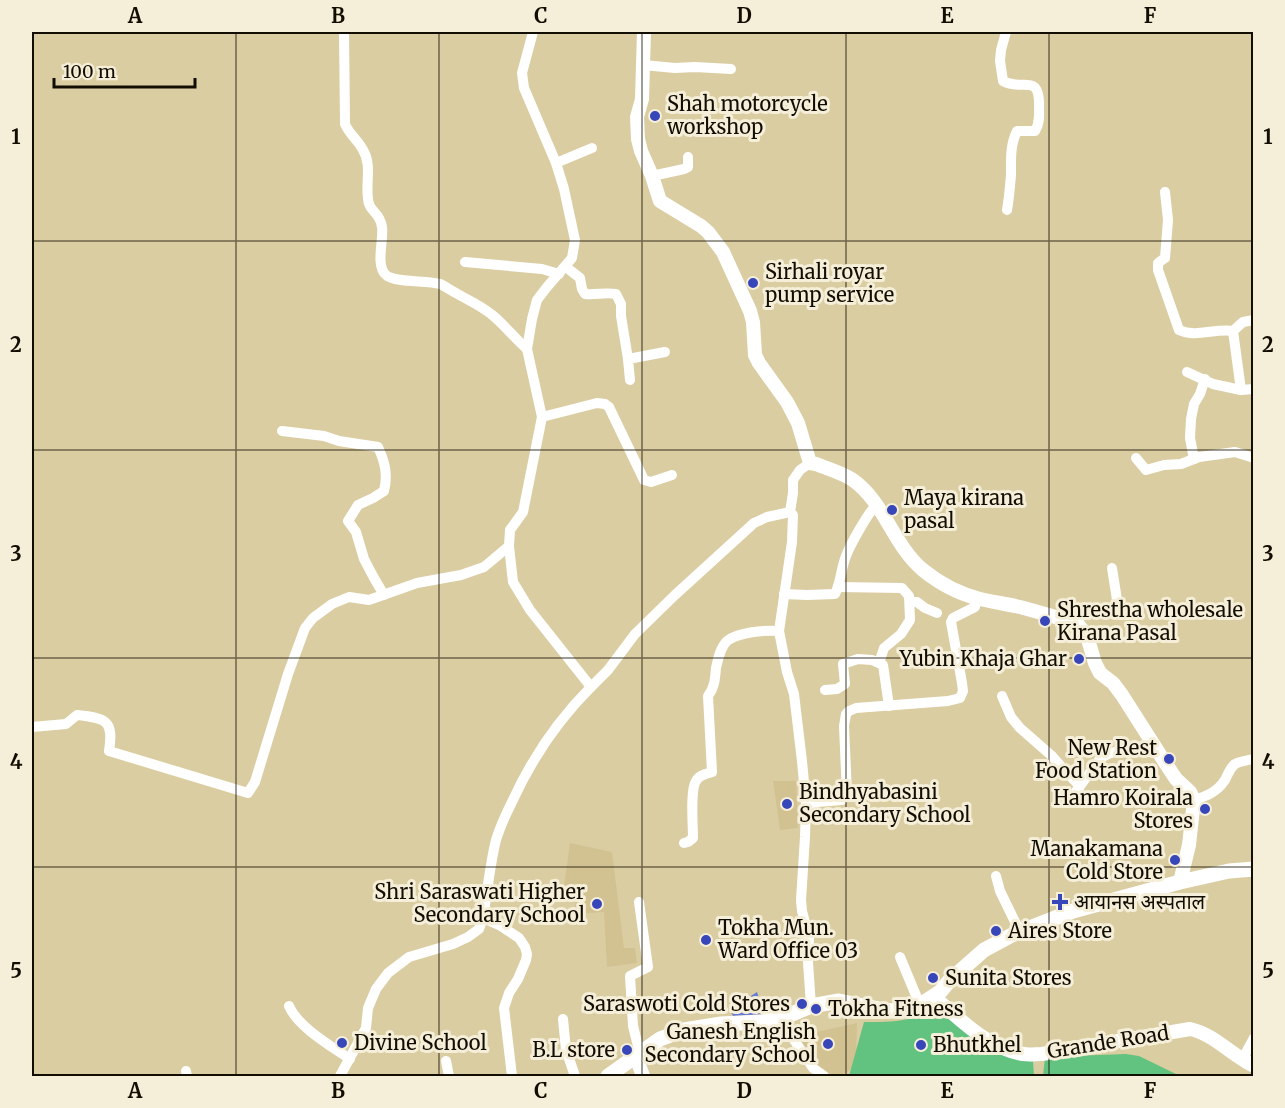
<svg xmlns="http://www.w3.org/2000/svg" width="1285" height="1108" font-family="Merriweather,'Noto Sans Devanagari',serif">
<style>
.built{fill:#d3c291}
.green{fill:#62c27f}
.water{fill:#647ad5}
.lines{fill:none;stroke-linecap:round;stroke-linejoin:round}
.minor{stroke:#fff;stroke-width:10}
.tertiary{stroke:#fff;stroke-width:14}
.secondary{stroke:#fff;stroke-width:15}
.grid{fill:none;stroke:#120d01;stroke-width:1.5;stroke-opacity:0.55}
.poi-dot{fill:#3746b9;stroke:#f5eed8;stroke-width:2}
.labels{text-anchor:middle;stroke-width:6;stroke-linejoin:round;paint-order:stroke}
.poi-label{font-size:20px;fill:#120d01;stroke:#f5eed8;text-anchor:start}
.street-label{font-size:20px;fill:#120d01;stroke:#f5eed8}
.neatline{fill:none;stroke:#120d01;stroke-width:2}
.grid-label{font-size:20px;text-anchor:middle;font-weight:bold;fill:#120d01}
</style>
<rect width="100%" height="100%" fill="#dbcda2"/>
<g class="built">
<polygon points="773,781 796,781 798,828 780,830"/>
<polygon points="570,843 612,852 624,948 635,948 637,963 607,967 604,912 574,914 576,898 563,893"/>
<polygon points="857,1023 856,1059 850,1070 839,1076 829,1073 813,1062 794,1037"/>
</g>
<g class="green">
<path d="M 936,1006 L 992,1050 L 1018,1060 L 1033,1061 L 1034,1076 L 849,1076 L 864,1022 C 892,1022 912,1023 936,1006 Z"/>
<polygon points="1126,1054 1139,1056 1176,1074 1216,1074 1220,1076 1043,1076 1045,1057"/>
</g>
<polygon class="water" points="757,992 764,1014 733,1016 730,1010"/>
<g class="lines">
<g class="minor">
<path d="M 344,32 L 345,124 C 349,134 358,140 363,150 C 373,166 364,186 369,204 C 372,213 380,213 382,227 C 384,239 375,266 386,275 C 395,283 427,280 440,284 C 445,286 450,290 456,293 C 468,300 480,305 491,314 C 504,324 514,338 527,349"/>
<path d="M 1006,32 L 1001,50 L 1000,61 L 1003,81 C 1023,92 1040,72 1039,107 C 1039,115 1040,124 1035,131 L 1017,131 C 1010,145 1011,160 1011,175 C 1010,187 1009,199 1007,210"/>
<polyline points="643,65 675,68 695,67 731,69"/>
<polyline points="556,163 592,148"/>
<polyline points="652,176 684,169 688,167 688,157"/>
<path d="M 1165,192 L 1168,220 L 1165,258 L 1158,263 L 1158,270 L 1179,330 C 1196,338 1215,328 1233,331 L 1241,390 L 1254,389"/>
<polyline points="465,262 542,269 559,274"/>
<path d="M 566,267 L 580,278 L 582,289 L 585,294 C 596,295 606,292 616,294 L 621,304 L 621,316 L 628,359 L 630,380"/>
<polyline points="1233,331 1243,322 1254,320"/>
<polyline points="628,359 665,352"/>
<polyline points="1187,372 1213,384 1241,390"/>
<polyline points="542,417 597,403 605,404 609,407 644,480 651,482 672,475"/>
<path d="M 282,431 L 324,436 L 339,441 L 378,447 C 385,462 388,475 384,491 L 373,498 L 358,505 L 348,521 L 356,532 L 364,559 L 374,578 L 384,595"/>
<polyline points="1136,458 1146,470 1164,465 1181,464 1199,457 1235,452 1254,458"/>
<polyline points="1194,459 1190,438 1191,419 1194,404 1200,394 1205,379"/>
<polyline points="810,463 800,470 793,480 793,493 790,512 793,515 792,542 779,631 787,672 794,694 802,761 806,804 805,837 801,900 802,911 809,938 808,962 811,1006"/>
<polyline points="838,587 902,588 909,596 910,620 901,634 884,648 879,663"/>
<path d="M 784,594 L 807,595 L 835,594 C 841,582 841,568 846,556 C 851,543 867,515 876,505"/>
<polyline points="910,602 917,602 925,608 937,613"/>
<path d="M 1077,623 L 1080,613 C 1091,611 1109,611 1118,606 L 1112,568"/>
<polyline points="591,687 608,670 635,634 675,595 754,523 767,517 790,512"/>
<polyline points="825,690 837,689 845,684 843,664 858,659 872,660 883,665 889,706"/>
<polyline points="1002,696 1011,717 1020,728 1052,756 1065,771 1080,786"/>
<path d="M 32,727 L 66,724 L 77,715 C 106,718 114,720 109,751 L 248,793 L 255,782 L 288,674 L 305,628 L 313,618 L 332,604 L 349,597 L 369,600 L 417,583 L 461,575 L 484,567 L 509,546"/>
<path d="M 1074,794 L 1100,759 C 1115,746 1140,751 1158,753"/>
<path d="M 1194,800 C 1207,796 1217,792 1225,780 C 1228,774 1230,768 1235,764 C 1240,761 1248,760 1254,759"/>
<polyline points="806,804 817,802 842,800 847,794 844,726 846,714 849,711 856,708 948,701 960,698 963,691 962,683 951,622 953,618 975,607 977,598"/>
<path d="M 684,843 L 688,842 L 693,838 C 693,825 690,790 696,781 C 699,775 706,774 712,772 L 708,696 C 715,687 715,678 716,668 C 718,659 720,648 727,641 C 738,632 765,630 779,631"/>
<polyline points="996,876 1000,891 1020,932"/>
<polyline points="639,902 648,967 630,976 633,1026 640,1054"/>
<polyline points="483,918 501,926 519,938 525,947 527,954 526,960 518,979 509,993 504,1008 512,1076"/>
<polyline points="900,957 920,1005"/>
<path d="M 289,1006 C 298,1027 331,1046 350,1059"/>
<polyline points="563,1019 566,1050 575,1076"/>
<polyline points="780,1019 813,1068 824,1076"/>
<polyline points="1242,1060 1254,1038"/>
<polyline points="446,1061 449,1076"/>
<polyline points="186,1071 187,1076"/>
<path d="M 340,1076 L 366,1028 L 368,1008 L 376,989 L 388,973 L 409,957 L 453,944 L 468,937 L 479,929 L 483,918 C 487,894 490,864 496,840 C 500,827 506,814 512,802 C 532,758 557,721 591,687 L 530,610 L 513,582 L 509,546 L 510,530 L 523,512 L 542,417 L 527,349 L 532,319 L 537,300 L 547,287 L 572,258 L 575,240 L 564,189 L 556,163 L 524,88 L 522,73 L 533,32"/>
</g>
<g class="tertiary">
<path d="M 644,32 L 642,99 L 637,117 L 638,139 L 641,151 L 652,176 L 660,201 L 701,226 L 708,232 L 723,252 L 750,311 L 753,322 L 755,355 L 759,363 L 787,402 L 798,423 L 810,463 L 816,464 C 828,469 843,473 853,480 C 885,503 893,545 923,570 C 939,583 960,594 980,599 C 993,602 1007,604 1020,607 C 1039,612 1058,618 1077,623 L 1087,636 L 1095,663 L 1100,673 L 1113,683 L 1122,695 L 1166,764 L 1176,779 L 1190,792 L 1194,800 L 1189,845 L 1180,882"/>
<path d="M 934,997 C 960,1019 987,1048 1023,1054 C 1029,1055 1036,1054 1042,1054 L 1190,1029 C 1214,1034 1231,1055 1254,1066"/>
<polyline points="636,1057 643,1076"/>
</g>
<polyline class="secondary" points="608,1076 660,1039 684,1030 721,1024 762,1022 780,1019 811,1006 839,1001 889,1011 900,1010 920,1005 940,992 950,980 984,950 1012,935 1073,911 1180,882 1229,871 1254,869"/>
</g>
<path class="grid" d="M 236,32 L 236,1076M 439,32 L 439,1076M 642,32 L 642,1076M 846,32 L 846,1076M 1049,32 L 1049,1076M 32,241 L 1254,241M 32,450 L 1254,450M 32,658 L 1254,658M 32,867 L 1254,867"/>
<g class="poi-dot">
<circle cx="655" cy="116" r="6"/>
<circle cx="753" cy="283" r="6"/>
<circle cx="892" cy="510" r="6"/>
<circle cx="1045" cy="621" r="6"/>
<circle cx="1079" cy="659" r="6"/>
<circle cx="1169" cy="759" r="6"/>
<circle cx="787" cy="804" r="6"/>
<circle cx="1205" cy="809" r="6"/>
<circle cx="1175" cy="860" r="6"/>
<path d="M1057 893h6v6h6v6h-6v6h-6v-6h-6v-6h6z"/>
<circle cx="597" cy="904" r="6"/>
<circle cx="996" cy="931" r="6"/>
<circle cx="706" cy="940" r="6"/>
<circle cx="933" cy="978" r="6"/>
<circle cx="802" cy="1004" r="6"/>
<circle cx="816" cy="1009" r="6"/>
<circle cx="342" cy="1043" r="6"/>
<circle cx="828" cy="1044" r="6"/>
<circle cx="921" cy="1045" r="6"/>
<circle cx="627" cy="1050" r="6"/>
</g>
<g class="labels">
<g class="poi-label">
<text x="667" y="111">Shah motorcycle<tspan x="667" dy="23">workshop</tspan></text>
<text x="765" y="279">Sirhali royar<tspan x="765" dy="23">pump service</tspan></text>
<text x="904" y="505">Maya kirana<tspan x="904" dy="23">pasal</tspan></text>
<text x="1057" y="617">Shrestha wholesale<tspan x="1057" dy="23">Kirana Pasal</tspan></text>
<text x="1067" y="666" text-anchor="end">Yubin Khaja Ghar</text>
<text x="1157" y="755" text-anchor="end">New Rest<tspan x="1157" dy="23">Food Station</tspan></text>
<text x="799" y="799">Bindhyabasini<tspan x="799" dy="23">Secondary School</tspan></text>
<text x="1193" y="805" text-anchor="end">Hamro Koirala<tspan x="1193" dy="23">Stores</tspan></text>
<text x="1163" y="856" text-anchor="end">Manakamana<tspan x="1163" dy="23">Cold Store</tspan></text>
<text x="585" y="899" text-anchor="end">Shri Saraswati Higher<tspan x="585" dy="23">Secondary School</tspan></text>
<text x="1074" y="909">आयानस अस्पताल</text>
<text x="718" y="935">Tokha Mun.<tspan x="718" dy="23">Ward Office 03</tspan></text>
<text x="1008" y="938">Aires Store</text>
<text x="945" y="985">Sunita Stores</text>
<text x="790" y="1011" text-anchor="end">Saraswoti Cold Stores</text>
<text x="828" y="1016">Tokha Fitness</text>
<text x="816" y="1039" text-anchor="end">Ganesh English<tspan x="816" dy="23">Secondary School</tspan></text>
<text x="354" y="1050">Divine School</text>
<text x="933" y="1052">Bhutkhel</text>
<text x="615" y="1057" text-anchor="end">B.L store</text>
</g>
<g class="street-label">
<text transform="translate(1108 1042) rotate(-9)" y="7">Grande Road</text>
</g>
</g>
<rect width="1285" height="1108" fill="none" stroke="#f5eed8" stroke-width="66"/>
<path d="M54 78v9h141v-9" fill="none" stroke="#120d01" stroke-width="3"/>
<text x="63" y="78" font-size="18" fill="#120d01" stroke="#f5eed8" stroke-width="4.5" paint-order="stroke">100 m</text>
<rect x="33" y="33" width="1219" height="1042" class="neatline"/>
<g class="grid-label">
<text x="135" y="23">A</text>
<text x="338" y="23">B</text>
<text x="541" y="23">C</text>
<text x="744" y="23">D</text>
<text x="947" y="23">E</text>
<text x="1150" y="23">F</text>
<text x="16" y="144">1</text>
<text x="1268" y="144">1</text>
<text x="16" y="352">2</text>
<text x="1268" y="352">2</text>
<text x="16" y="561">3</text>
<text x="1268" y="561">3</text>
<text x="16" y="769">4</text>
<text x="1268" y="769">4</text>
<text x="16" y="978">5</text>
<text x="1268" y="978">5</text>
<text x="135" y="1098">A</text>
<text x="338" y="1098">B</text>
<text x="541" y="1098">C</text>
<text x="744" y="1098">D</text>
<text x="947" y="1098">E</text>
<text x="1150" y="1098">F</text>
</g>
</svg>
